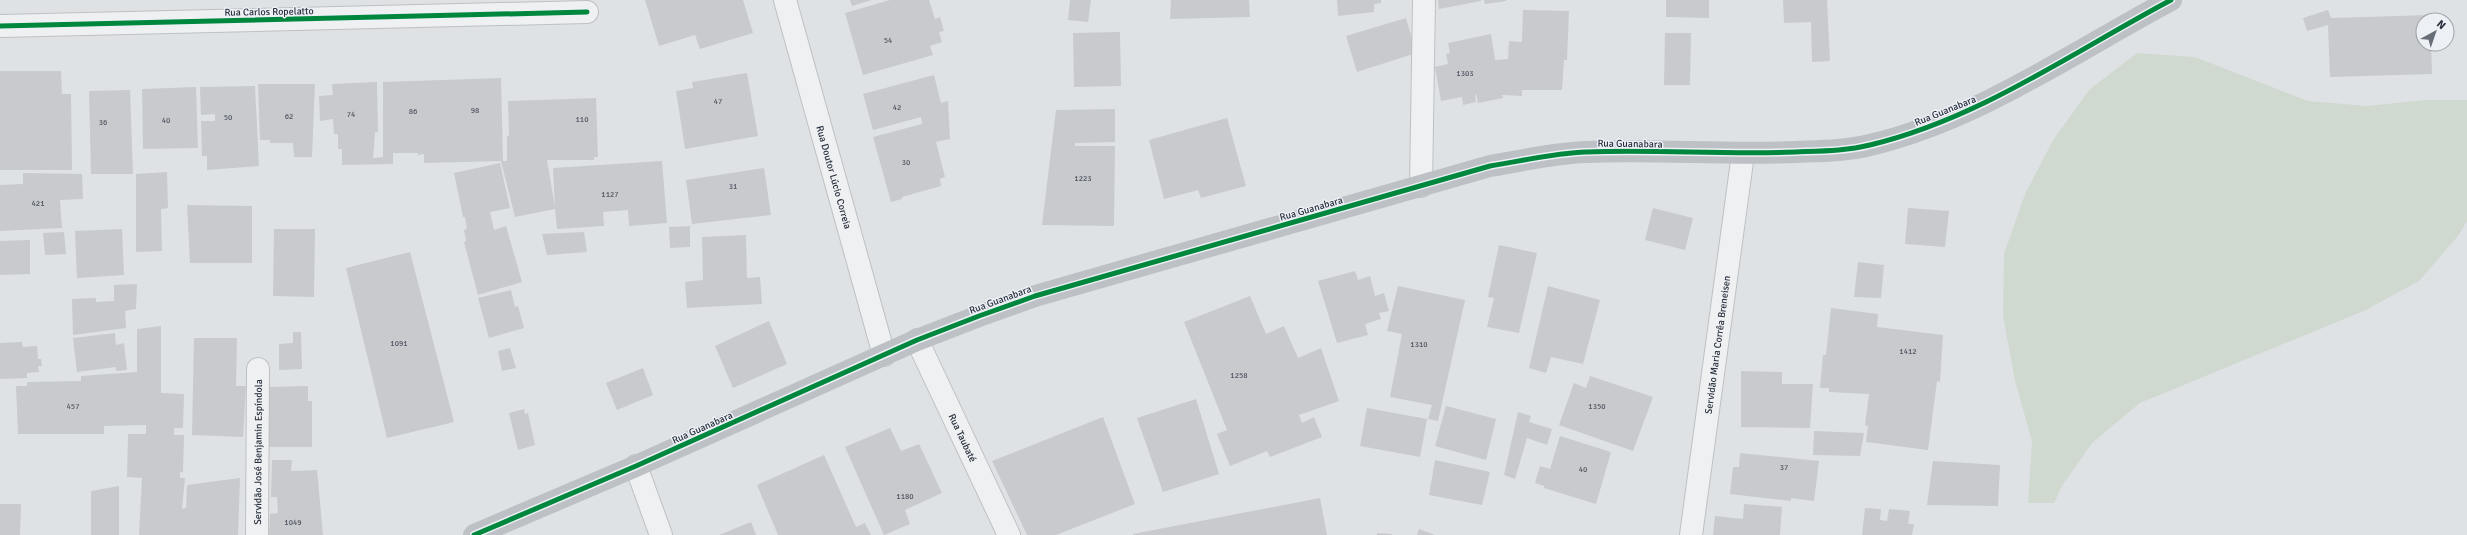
<svg xmlns="http://www.w3.org/2000/svg" width="2467" height="535" font-family="Signika,sans-serif">
<style>
.green{fill:#d0d9d0}
.building{fill:#c8cacd}
.lines{fill:none;stroke-linecap:round;stroke-linejoin:round}
.street-casing{stroke:#bec0c3;stroke-width:24}
.street{stroke:#eff0f1;stroke-width:22}
.secondary{stroke:#bdc0c4;stroke-width:22}
.cycleway-casing{stroke:#edf0f5;stroke-width:8}
.cycleway{stroke:#00873e;stroke-width:5}
.labels{text-anchor:middle;stroke-width:3;stroke-linejoin:round;paint-order:stroke}
.number-label{font-size:8px;fill:#505662}
.street-label{font-size:10px;fill:#272f3d;stroke:#edf0f5}
</style>
<rect width="100%" height="100%" fill="#dfe2e5"/>
<polygon class="green" points="2137,53 2195,57 2308,101 2367,106 2426,100 2467,100 2467,221 2458,236 2419,281 2366,310 2140,403 2092,443 2062,486 2054,503 2028,503 2032,441 2015,381 2003,316 2004,254 2025,194 2053,140 2090,89"/>
<g class="building">
<polygon points="645,0 743,0 753,33 700,49 695,35 659,46"/>
<polygon points="850,0 872,0 852,6"/>
<polygon points="890,0 929,0 935,19 940,17 944,31 939,32 942,42 930,46 933,55 863,75 845,13"/>
<polygon points="1070,0 1091,0 1088,22 1068,20"/>
<polygon points="1171,0 1249,0 1250,17 1170,19"/>
<polygon points="1337,0 1381,0 1381,3 1374,4 1374,12 1338,16"/>
<polygon points="1438,0 1481,0 1481,1 1439,9"/>
<polygon points="1484,0 1506,0 1506,1 1485,4"/>
<polygon points="1666,0 1709,0 1709,18 1666,17"/>
<polygon points="1783,0 1827,0 1830,61 1812,62 1811,22 1784,23"/>
<polygon points="1523,10 1569,11 1567,60 1564,60 1562,90 1522,90 1522,96 1502,95 1503,98 1478,103 1476,94 1475,95 1476,102 1463,105 1462,97 1441,101 1435,67 1448,64 1446,54 1450,53 1448,43 1491,34 1495,60 1508,59 1509,41 1522,42"/>
<polygon points="2328,10 2331,18 2430,15 2430,20 2423,20 2423,44 2431,44 2432,74 2330,77 2328,25 2307,31 2303,18"/>
<polygon points="1406,18 1416,53 1357,72 1346,36"/>
<polygon points="1120,32 1121,86 1074,87 1073,33"/>
<polygon points="1665,33 1691,33 1690,85 1664,85"/>
<polygon points="0,71 61,71 62,94 71,94 72,170 0,170"/>
<polygon points="747,73 758,136 685,149 676,91 693,88 692,82"/>
<polygon points="934,75 941,103 948,101 950,139 936,142 945,177 940,179 941,186 902,197 902,199 891,202 873,137 922,124 921,117 873,130 863,94"/>
<polygon points="501,78 503,161 507,161 507,136 509,136 508,101 596,98 598,157 594,157 594,160 547,160 555,207 553,168 662,161 667,223 629,226 628,210 603,212 604,226 557,229 555,209 515,217 501,161 424,163 424,154 418,155 418,153 393,153 393,164 342,165 342,149 338,149 338,134 334,134 333,119 320,121 319,96 333,95 332,84 377,82 378,132 375,132 373,158 383,157 383,82"/>
<polygon points="258,84 315,84 312,157 294,157 293,143 270,143 270,140 260,140"/>
<polygon points="255,86 259,166 207,170 207,156 202,156 201,121 215,121 215,114 201,115 200,87"/>
<polygon points="196,87 198,148 143,149 142,89"/>
<polygon points="130,90 133,174 91,174 89,91"/>
<polygon points="1115,109 1115,142 1075,143 1075,146 1115,146 1114,226 1042,225 1056,110"/>
<polygon points="1227,118 1246,186 1201,198 1198,190 1164,199 1149,140"/>
<polygon points="500,163 510,208 490,212 494,230 506,226 522,282 478,295 464,242 466,241 464,230 467,229 465,217 463,217 454,173"/>
<polygon points="764,168 771,215 692,224 686,180"/>
<polygon points="167,172 168,208 161,209 162,251 136,252 136,174"/>
<polygon points="23,173 82,174 83,199 60,200 62,228 0,231 0,185 23,184"/>
<polygon points="187,205 252,206 252,263 190,263"/>
<polygon points="1653,208 1693,218 1685,250 1645,240"/>
<polygon points="1908,208 1949,211 1945,247 1905,244"/>
<polygon points="690,226 690,247 670,248 669,227"/>
<polygon points="122,229 124,275 77,278 75,231"/>
<polygon points="274,229 315,229 314,297 273,296"/>
<polygon points="64,232 66,254 45,255 43,233"/>
<polygon points="584,232 587,252 547,255 542,234"/>
<polygon points="746,235 747,278 760,277 762,304 687,308 685,282 703,280 702,237"/>
<polygon points="30,240 30,274 0,275 0,241"/>
<polygon points="1499,245 1537,253 1519,333 1487,327 1494,298 1488,297"/>
<polygon points="410,252 454,422 387,438 346,268"/>
<polygon points="1858,262 1884,265 1881,298 1854,297"/>
<polygon points="1355,271 1358,280 1370,276 1375,296 1384,293 1389,311 1379,313 1381,319 1365,324 1368,335 1337,343 1318,281"/>
<polygon points="137,284 136,309 125,311 126,328 73,335 72,299 96,298 96,302 114,301 114,285"/>
<polygon points="1398,286 1465,300 1438,421 1428,419 1432,405 1390,397 1402,334 1387,331"/>
<polygon points="1548,286 1600,300 1583,364 1551,357 1546,373 1529,368"/>
<polygon points="511,290 515,307 518,306 524,328 489,338 478,298"/>
<polygon points="1250,296 1266,334 1284,326 1298,358 1321,348 1339,401 1299,415 1302,423 1314,417 1322,437 1270,457 1267,451 1230,466 1217,434 1227,430 1184,322"/>
<polygon points="1831,308 1878,314 1877,327 1943,335 1940,382 1937,381 1928,450 1866,442 1868,426 1865,425 1869,394 1829,392 1829,388 1820,388 1823,355 1826,355"/>
<polygon points="769,321 787,364 733,388 715,346"/>
<polygon points="161,326 161,393 184,394 183,428 174,428 174,435 184,435 183,472 180,472 180,478 185,478 182,509 186,508 187,485 240,478 238,535 139,535 142,478 127,477 128,434 146,434 146,425 104,426 104,434 18,434 16,386 27,386 27,382 81,381 81,376 137,372 137,329"/>
<polygon points="293,332 301,332 302,369 279,370 279,344 293,343"/>
<polygon points="115,333 116,345 124,343 127,370 116,371 116,367 77,372 73,338"/>
<polygon points="194,338 237,338 236,386 246,386 243,437 192,435"/>
<polygon points="22,342 23,347 37,346 38,359 41,359 42,366 38,366 39,372 27,373 27,378 0,379 0,343"/>
<polygon points="510,348 516,368 502,371 498,351"/>
<polygon points="643,368 653,395 617,410 606,383"/>
<polygon points="1741,371 1782,372 1782,384 1813,384 1810,428 1741,427"/>
<polygon points="1590,376 1653,397 1633,451 1559,425 1574,383 1586,388"/>
<polygon points="308,386 308,401 312,401 312,447 269,447 268,387"/>
<polygon points="1196,399 1219,474 1163,492 1137,418"/>
<polygon points="1446,406 1496,419 1486,460 1435,446"/>
<polygon points="1367,408 1427,419 1420,457 1360,446"/>
<polygon points="524,409 525,414 528,413 535,445 518,450 509,413"/>
<polygon points="1518,412 1531,416 1529,422 1552,429 1547,445 1527,438 1515,479 1504,475"/>
<polygon points="1103,417 1135,504 1056,535 1027,535 992,461"/>
<polygon points="890,428 901,451 919,444 942,493 905,510 910,524 884,535 845,447"/>
<polygon points="1814,431 1864,433 1860,456 1813,455"/>
<polygon points="1560,436 1611,452 1596,504 1544,488 1544,486 1535,483 1540,466 1550,469"/>
<polygon points="1740,453 1819,461 1814,501 1791,498 1791,501 1730,494 1733,467 1739,467"/>
<polygon points="824,455 856,527 865,523 871,535 778,535 757,485"/>
<polygon points="272,460 292,460 291,471 317,470 323,535 269,535 270,514 278,513 277,497 271,497"/>
<polygon points="1435,460 1490,472 1482,505 1429,495"/>
<polygon points="1933,461 2000,465 1998,506 1927,505"/>
<polygon points="119,486 119,535 91,535 91,491"/>
<polygon points="1320,498 1327,535 1133,535 1133,534"/>
<polygon points="0,504 21,504 20,535 0,535"/>
<polygon points="1744,504 1782,507 1780,535 1713,535 1715,516 1743,519"/>
<polygon points="1865,508 1881,509 1880,520 1887,521 1889,509 1910,511 1908,524 1914,524 1912,535 1862,535"/>
<polygon points="751,522 756,535 719,535"/>
<polygon points="1419,529 1435,535 1417,535"/>
<polygon points="1377,533 1392,534 1392,535 1377,535"/>
</g>
<g class="lines">
<defs>
<g id="street">
<path id="s1" d="M 785,0 L 884,355"/>
<polyline points="0,26 587,12"/>
<polyline points="1421,186 1424,0"/>
<path id="s2" d="M 917,340 L 1009,535"/>
<polyline points="636,466 661,535"/>
<path id="s3" d="M 257,535 L 258,369"/>
<path id="s4" d="M 1691,535 L 1743,154"/>
</g>
</defs>
<use href="#street" class="street-casing"/>
<use href="#street" class="street"/>
<path class="secondary" d="M 474,535 L 636,466 L 917,340 L 979,316 L 1035,296 L 1490,166 C 1521,161 1554,153 1586,152 C 1656,149 1725,155 1795,152 C 1820,151 1846,151 1870,145 C 1979,119 2073,52 2171,0"/>
<defs>
<g id="cycleway">
<polyline points="0,26 587,12"/>
<path d="M 474,535 L 636,466 L 917,340 L 979,316 L 1035,296 L 1490,166 C 1521,161 1554,153 1586,152 C 1656,149 1725,155 1795,152 C 1820,151 1846,151 1870,145 C 1979,119 2073,52 2171,0"/>
</g>
</defs>
<use href="#cycleway" class="cycleway-casing"/>
<use href="#cycleway" class="cycleway"/>
</g>
<g class="labels">
<g class="number-label">
<text x="888" y="43">54</text>
<text x="1465" y="76">1303</text>
<text x="718" y="104">47</text>
<text x="897" y="110">42</text>
<text x="475" y="113">98</text>
<text x="413" y="114">86</text>
<text x="351" y="117">74</text>
<text x="289" y="119">62</text>
<text x="228" y="120">50</text>
<text x="582" y="122">110</text>
<text x="166" y="123">40</text>
<text x="103" y="125">36</text>
<text x="906" y="165">30</text>
<text x="1083" y="181">1223</text>
<text x="733" y="189">31</text>
<text x="610" y="197">1127</text>
<text x="38" y="206">421</text>
<text x="399" y="346">1091</text>
<text x="1419" y="347">1310</text>
<text x="1908" y="354">1412</text>
<text x="1239" y="378">1258</text>
<text x="73" y="409">457</text>
<text x="1597" y="409">1350</text>
<text x="1784" y="470">37</text>
<text x="1583" y="472">40</text>
<text x="905" y="499">1180</text>
<text x="293" y="525">1049</text>
</g>
<g class="street-label">
<text transform="translate(269 11) rotate(-1)" y="4">Rua Carlos Ropelatto</text>
<text transform="translate(1945 110) rotate(-22)" y="4">Rua Guanabara</text>
<text transform="translate(1630 143) rotate(1)" y="4">Rua Guanabara</text>
<text dy="4" stroke="none"><textPath href="#s1" startOffset="184">Rua Doutor Lúcio Correia</textPath></text>
<text transform="translate(1311 208) rotate(-16)" y="4">Rua Guanabara</text>
<text transform="translate(1000 299) rotate(-20)" y="4">Rua Guanabara</text>
<text dy="4" stroke="none"><textPath href="#s4" startOffset="192">Servidão Maria Corrêa Breneisen</textPath></text>
<text transform="translate(702 427) rotate(-24)" y="4">Rua Guanabara</text>
<text dy="4" stroke="none"><textPath href="#s2" startOffset="108">Rua Taubaté</textPath></text>
<text dy="4" stroke="none"><textPath href="#s3" startOffset="83">Servidão José Benjamin Espíndola</textPath></text>
</g>
</g>
<g transform="translate(2435 32) rotate(40)"><circle r="19" fill="#edf0f5" stroke="#9ea3ab"/>
<path d="M0-3L7 15L0 10L-7 15Z" fill="#676e78"/>
<text y="-6" font-size="11" font-weight="bold" text-anchor="middle" fill="#272f3d">N</text>
</g>
</svg>
